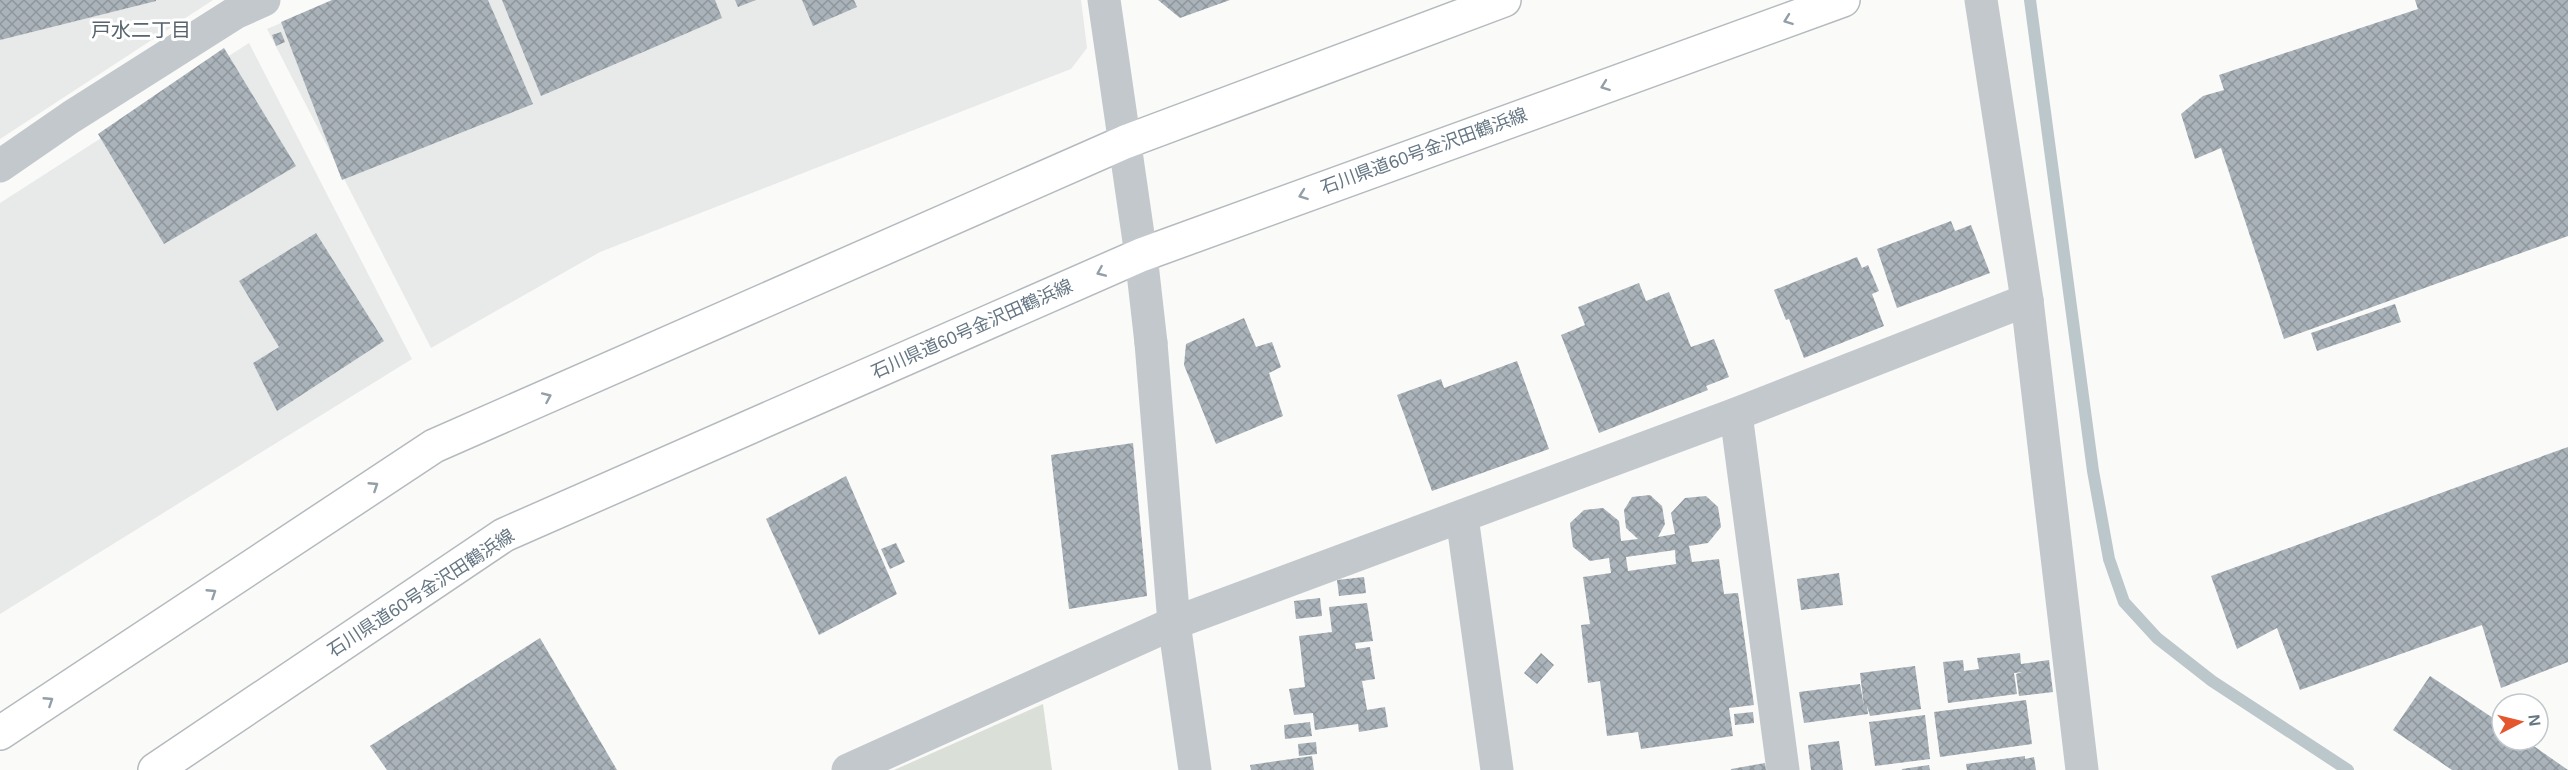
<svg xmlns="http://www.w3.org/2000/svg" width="2568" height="770" font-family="Helvetica,'Noto Sans JP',sans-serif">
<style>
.built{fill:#e8e9e9}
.park{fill:#dadfd7}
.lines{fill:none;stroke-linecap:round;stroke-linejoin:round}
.stream{stroke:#bbc7cb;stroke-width:12}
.building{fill:url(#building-cross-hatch);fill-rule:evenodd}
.primary-casing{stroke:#b5babe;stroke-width:36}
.minor{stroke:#c3c8cc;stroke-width:33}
.tertiary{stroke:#c3c8cc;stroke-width:33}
.primary{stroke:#fff;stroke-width:33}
.oneway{stroke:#939fa8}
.labels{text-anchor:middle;stroke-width:6;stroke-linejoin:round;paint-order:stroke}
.street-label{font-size:18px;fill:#657683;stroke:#fff}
.neighbourhood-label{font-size:20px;fill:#57646e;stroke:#fff}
</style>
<defs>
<pattern id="building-cross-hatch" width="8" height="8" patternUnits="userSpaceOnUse" patternTransform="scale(1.5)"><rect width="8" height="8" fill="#aab3b9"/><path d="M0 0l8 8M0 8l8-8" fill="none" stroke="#8e969c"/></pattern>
</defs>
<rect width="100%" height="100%" fill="#fafaf8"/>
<g class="built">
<polygon points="0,0 213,0 0,139"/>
<polygon points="334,0 1081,0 1087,48 1071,69 600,252 431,348 267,29"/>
<polygon points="249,43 412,359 0,614 0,203"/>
</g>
<polygon class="park" points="1043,704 1052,770 894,770"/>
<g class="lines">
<polyline class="stream" points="2030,0 2093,471 2109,559 2124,602 2157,638 2212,681 2348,770"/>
</g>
<g class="building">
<polygon points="0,0 156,0 156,1 0,40"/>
<polygon points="332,0 488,0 533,104 342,180 281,22"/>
<polygon points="502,0 715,0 722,18 541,96"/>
<polygon points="735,0 756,0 738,7"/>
<polygon points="802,0 854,0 857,7 813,26"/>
<polygon points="1158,0 1230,0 1180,18"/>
<polygon points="2415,0 2568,0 2568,236 2284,339 2221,148 2195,159 2181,114 2203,96 2224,90 2219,75 2418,9"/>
<polygon points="281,32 285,42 276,46 272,35"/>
<polygon points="224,48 296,166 164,244 98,134"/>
<polygon points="1951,221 1955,231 1971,225 1990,273 1897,308 1877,249"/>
<polygon points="316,233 384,341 277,411 253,363 279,347 239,281"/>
<polygon points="1857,257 1862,268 1868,265 1879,291 1872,294 1884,326 1804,358 1789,319 1786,320 1774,290"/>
<polygon points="1639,283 1646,301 1669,292 1691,347 1714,339 1729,377 1706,386 1708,390 1599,433 1561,335 1585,325 1578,307"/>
<polygon points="2395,304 2401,322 2317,351 2311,333"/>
<polygon points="1244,318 1256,347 1272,342 1281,367 1269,373 1283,416 1216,444 1184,365 1186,344"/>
<polygon points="1517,361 1549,449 1432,491 1397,395 1441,379 1444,388"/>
<polygon points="1133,443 1147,596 1069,609 1051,455"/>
<polygon points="2568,447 2568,662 2501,688 2482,625 2300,690 2277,628 2237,649 2211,576"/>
<polygon points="846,476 897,594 819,635 766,519"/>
<path d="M 1650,495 L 1662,506 L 1665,524 L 1658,537 L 1675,534 L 1671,513 L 1685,498 L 1706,496 L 1718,507 L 1721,527 L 1708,543 L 1689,546 L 1692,562 L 1719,559 L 1724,594 L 1738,593 L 1754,705 L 1729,708 L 1733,736 L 1641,749 L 1638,732 L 1607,736 L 1600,681 L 1588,683 L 1581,625 L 1590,624 L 1583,577 L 1611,573 L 1609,558 L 1590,561 L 1573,547 L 1570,523 L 1584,510 L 1603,508 L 1619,521 L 1621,541 L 1638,539 L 1626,528 L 1624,510 L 1632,497 ZM 1675,550 L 1676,564 L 1628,571 L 1626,557 Z"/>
<polygon points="896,543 905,562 890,569 881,549"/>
<polygon points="1839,573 1843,605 1801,610 1797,579"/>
<polygon points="1364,577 1366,593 1339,596 1337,580"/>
<polygon points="1320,598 1322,616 1296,619 1294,601"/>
<polygon points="1367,603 1373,641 1355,643 1356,649 1370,647 1375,679 1362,681 1367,710 1385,707 1388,727 1359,732 1358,724 1315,730 1313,713 1294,715 1289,689 1305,687 1299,636 1332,632 1329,607"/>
<polygon points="540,638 617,770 387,770 370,746"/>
<polygon points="1541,653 1554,665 1537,684 1524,673"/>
<polygon points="2020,653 2021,664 2049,660 2053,692 2019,696 2016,674 2022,672 2014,673 2017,694 1948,703 1943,662 1963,660 1964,671 1979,669 1977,658"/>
<polygon points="1915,666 1921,709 1870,716 1867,706 1868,714 1804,723 1799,692 1860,684 1864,707 1860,673"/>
<polygon points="2430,676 2502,724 2502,740 2525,740 2568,770 2452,770 2393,730"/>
<polygon points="2026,700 2032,744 1940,757 1934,712"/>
<polygon points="1753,712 1754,723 1735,725 1734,714"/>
<polygon points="1925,715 1930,759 1875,766 1869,722"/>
<polygon points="1310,722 1312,736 1285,739 1284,725"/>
<polygon points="1839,741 1843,770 1811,770 1808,745"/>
<polygon points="1316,742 1317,754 1299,756 1298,744"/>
<polygon points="1312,756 1314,770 1251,770 1250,765"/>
<polygon points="2025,756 2025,759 2034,757 2036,770 1967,770 1966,764"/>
<polygon points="1765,763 1766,770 1731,770 1731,769"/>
<polygon points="1929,765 1930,770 1902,770 1902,769"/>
</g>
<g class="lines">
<defs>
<g id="primary">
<polyline points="0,733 434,446 1125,142 1504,0"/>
<polyline points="155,770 504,535 1141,255 1843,0"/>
</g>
</defs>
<use href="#primary" class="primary-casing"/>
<g class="minor">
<polyline points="1981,0 2027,300"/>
<polyline points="0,166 71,117 235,13 264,0"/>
<polyline points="1151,343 1174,623 1195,770"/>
<polyline points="1736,414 1783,770"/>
<polyline points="1462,517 1497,770"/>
<polyline points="848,770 1174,623 1736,414 2027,300 2082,770"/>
</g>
<polyline class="tertiary" points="1104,0 1141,255 1151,343"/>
<use href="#primary" class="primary"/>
</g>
<defs><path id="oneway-chevron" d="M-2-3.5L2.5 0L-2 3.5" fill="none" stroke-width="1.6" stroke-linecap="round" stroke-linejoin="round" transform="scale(1.5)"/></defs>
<g class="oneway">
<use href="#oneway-chevron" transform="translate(1788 20) rotate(160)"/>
<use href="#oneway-chevron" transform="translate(1605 86) rotate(160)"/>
<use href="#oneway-chevron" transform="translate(1303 195) rotate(160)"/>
<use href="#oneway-chevron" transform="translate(1101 272) rotate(157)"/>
<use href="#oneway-chevron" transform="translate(547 397) rotate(-24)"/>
<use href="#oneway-chevron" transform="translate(374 486) rotate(-33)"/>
<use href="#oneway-chevron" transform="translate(212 593) rotate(-33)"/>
<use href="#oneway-chevron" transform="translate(49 701) rotate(-33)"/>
</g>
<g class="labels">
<g class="street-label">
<text transform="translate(1424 151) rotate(-20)" y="6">石川県道60号金沢田鶴浜線</text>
<text transform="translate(972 329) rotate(-24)" y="6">石川県道60号金沢田鶴浜線</text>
<text transform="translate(421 593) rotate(-33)" y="6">石川県道60号金沢田鶴浜線</text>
</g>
<g class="neighbourhood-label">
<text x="141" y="37">戸水二丁目</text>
</g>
</g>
<g transform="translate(2520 722) rotate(83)"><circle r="28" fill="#ffffff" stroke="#c1c8cd" stroke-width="1.5"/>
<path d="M0-4.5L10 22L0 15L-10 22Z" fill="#e4572e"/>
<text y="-9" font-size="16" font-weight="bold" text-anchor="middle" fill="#657683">N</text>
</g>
</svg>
